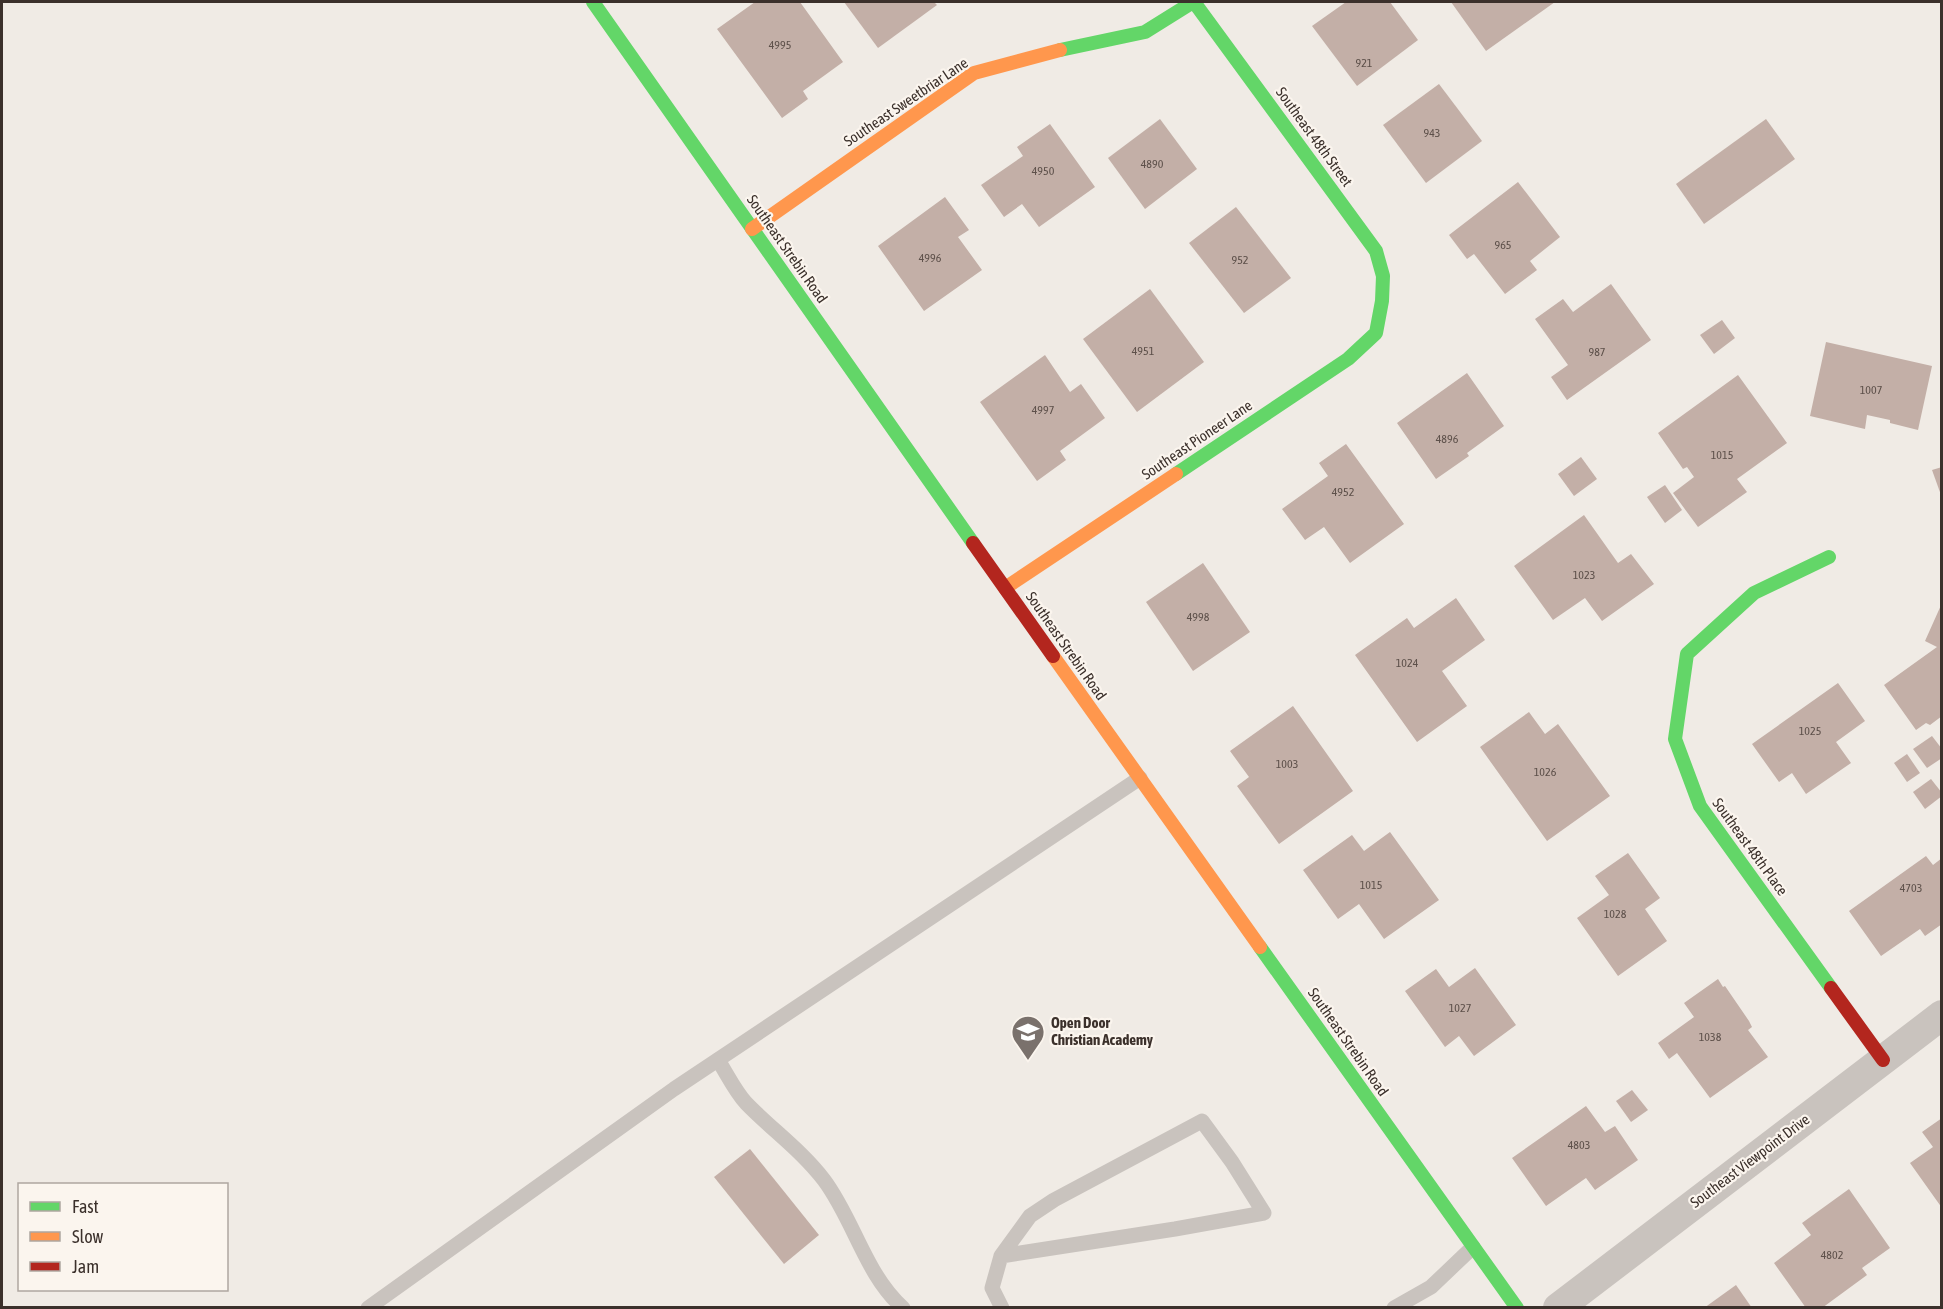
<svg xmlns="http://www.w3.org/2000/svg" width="1943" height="1309" font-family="'Asap Condensed',sans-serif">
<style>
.building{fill:#c3afa7}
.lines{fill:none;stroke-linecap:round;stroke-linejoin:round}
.lane{stroke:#c9c3be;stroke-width:15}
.street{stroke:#c9c3be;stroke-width:30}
.fast{stroke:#63d668;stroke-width:14}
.slow{stroke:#ff974d;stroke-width:14}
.jam{stroke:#b3261e;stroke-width:14}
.labels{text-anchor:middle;stroke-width:4.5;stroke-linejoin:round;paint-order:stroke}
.number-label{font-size:12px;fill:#5d504a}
.street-label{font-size:15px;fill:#3b302b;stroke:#fbf5ee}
.poi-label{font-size:15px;font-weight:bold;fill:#3b302b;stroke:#fbf5ee;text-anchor:start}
</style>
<rect width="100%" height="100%" fill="#f0ebe5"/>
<g class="building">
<polygon points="755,2 800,2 843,62 803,91 808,99 782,118 717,29"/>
<polygon points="844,2 934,2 937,5 878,48"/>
<polygon points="1346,2 1390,2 1418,40 1357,86 1312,26"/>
<polygon points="1451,2 1555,2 1486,51"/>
<polygon points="1439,84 1482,141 1426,183 1383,125"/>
<polygon points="1160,119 1197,169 1145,209 1108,158"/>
<polygon points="1766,119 1795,159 1704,224 1676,184"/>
<polygon points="1050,124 1095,187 1039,227 1022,204 1004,217 981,185 1023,156 1017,147"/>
<polygon points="1518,182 1560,237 1530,261 1537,270 1505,294 1474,254 1467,259 1449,235"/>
<polygon points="945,197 969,230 958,237 982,270 924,311 878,246"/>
<polygon points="1236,207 1291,278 1244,313 1189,243"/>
<polygon points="1611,284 1651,340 1567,400 1551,377 1568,365 1535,319 1563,299 1573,312"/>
<polygon points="1150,289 1204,362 1137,412 1083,339"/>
<polygon points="1722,320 1735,338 1714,354 1700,335"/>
<polygon points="1826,342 1932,366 1918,430 1890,423 1890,420 1867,415 1865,429 1810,416"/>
<polygon points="1045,355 1070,392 1081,384 1105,418 1060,451 1066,460 1037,481 980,402"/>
<polygon points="1467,373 1504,426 1467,453 1469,456 1436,479 1397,423"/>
<polygon points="1738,375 1787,443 1737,479 1747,492 1698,527 1673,493 1694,477 1687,467 1683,469 1658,433"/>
<polygon points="1346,444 1404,524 1350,563 1324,527 1305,540 1282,509 1328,476 1319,463"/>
<polygon points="1581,457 1597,479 1574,496 1558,474"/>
<polygon points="1942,467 1942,495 1941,495 1932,470"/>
<polygon points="1665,485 1682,510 1665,523 1647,497"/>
<polygon points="1584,515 1618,563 1631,554 1654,584 1602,621 1585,598 1553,620 1514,566"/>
<polygon points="1203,563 1250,632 1193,671 1146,602"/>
<polygon points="1456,598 1485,640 1442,671 1467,706 1417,742 1355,655 1407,618 1414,628"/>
<polygon points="1942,603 1942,716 1930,725 1926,723 1916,730 1884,685 1937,647 1925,641"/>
<polygon points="1838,683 1865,721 1836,742 1851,763 1806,794 1792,773 1779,782 1752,744"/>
<polygon points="1293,706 1353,791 1279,844 1237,786 1249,777 1230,751"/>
<polygon points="1529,712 1545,734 1558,724 1610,796 1547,841 1480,747"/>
<polygon points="1932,736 1942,749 1942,758 1927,768 1913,749"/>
<polygon points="1907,754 1920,773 1907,782 1894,763"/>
<polygon points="1931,779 1942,793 1942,796 1925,809 1913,792"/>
<polygon points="1390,832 1439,900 1384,939 1359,904 1338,919 1303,870 1352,835 1364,851"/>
<polygon points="1628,853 1660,898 1645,909 1667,941 1618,976 1577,918 1609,895 1595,876"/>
<polygon points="1926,856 1933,865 1942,858 1942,924 1925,936 1920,929 1881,956 1849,911"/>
<polygon points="1475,968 1516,1025 1474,1056 1459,1036 1445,1047 1405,991 1436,969 1449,987"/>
<polygon points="1718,979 1723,987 1725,986 1749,1021 1752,1027 1748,1030 1768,1057 1710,1098 1677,1053 1669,1059 1658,1043 1694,1017 1684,1003"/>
<polygon points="1632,1090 1648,1110 1631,1122 1616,1101"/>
<polygon points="1586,1106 1605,1132 1615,1126 1638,1160 1595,1190 1586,1178 1546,1206 1512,1158"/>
<polygon points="1942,1118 1942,1208 1910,1163 1933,1147 1922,1132"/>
<polygon points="750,1149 819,1235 784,1264 714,1177"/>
<polygon points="1849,1189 1890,1248 1862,1268 1867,1275 1822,1308 1806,1308 1774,1263 1811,1235 1802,1223"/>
<polygon points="1736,1285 1752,1308 1704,1308"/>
</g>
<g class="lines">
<g class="lane">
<path d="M 718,1060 C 727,1074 735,1091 746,1103 C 771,1129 801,1150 824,1180 C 854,1220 865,1274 903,1308"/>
<polyline points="1001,1256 1175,1229 1264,1213 1232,1162 1202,1121 1054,1200 1030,1216 1001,1256 992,1288 1002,1308"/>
<polyline points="368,1308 674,1089 1140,778"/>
<polyline points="1394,1308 1431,1287 1473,1247"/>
</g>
<polyline class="street" points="1558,1308 1942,1015"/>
<g class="fast">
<polyline points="593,2 973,543"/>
<polyline points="1060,50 1145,32 1193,2"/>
<polyline points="1176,474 1348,359 1376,333 1382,301 1383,276 1376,251 1194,2"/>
<polyline points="1829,557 1754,593 1687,654 1675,739 1700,806 1831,988"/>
<polyline points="1260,947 1517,1308"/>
</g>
<g class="slow">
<polyline points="752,229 974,73 1060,50"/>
<polyline points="1005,588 1176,474"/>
<polyline points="1053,656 1260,947"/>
</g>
<g class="jam">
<polyline points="973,543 1053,656"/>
<polyline points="1831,988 1883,1060"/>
</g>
</g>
<defs>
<symbol id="school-pin" viewBox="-11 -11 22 30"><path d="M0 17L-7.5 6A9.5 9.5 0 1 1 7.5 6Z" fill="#7a716c" stroke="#fbf5ee"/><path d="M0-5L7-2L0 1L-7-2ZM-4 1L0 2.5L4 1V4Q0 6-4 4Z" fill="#fff"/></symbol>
</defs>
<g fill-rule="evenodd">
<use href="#school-pin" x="1009" y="1013" width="38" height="52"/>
</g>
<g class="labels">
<g class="number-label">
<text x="780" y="49">4995</text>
<text x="1364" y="67">921</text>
<text x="1432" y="137">943</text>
<text x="1152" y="168">4890</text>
<text x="1043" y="175">4950</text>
<text x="1503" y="249">965</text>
<text x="930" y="262">4996</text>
<text x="1240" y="264">952</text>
<text x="1143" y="355">4951</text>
<text x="1597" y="356">987</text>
<text x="1871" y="394">1007</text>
<text x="1043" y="414">4997</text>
<text x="1447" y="443">4896</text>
<text x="1722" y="459">1015</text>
<text x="1343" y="496">4952</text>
<text x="1584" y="579">1023</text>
<text x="1198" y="621">4998</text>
<text x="1407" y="667">1024</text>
<text x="1810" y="735">1025</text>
<text x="1287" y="768">1003</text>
<text x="1545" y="776">1026</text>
<text x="1371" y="889">1015</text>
<text x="1911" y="892">4703</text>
<text x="1615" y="918">1028</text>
<text x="1460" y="1012">1027</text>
<text x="1710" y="1041">1038</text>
<text x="1579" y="1149">4803</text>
<text x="1832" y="1259">4802</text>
</g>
<g class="street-label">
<text transform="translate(906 102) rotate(-34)" y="5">Southeast Sweetbriar Lane</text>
<text transform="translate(1314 137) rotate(54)" y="5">Southeast 48th Street</text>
<text transform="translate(787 249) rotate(55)" y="5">Southeast Strebin Road</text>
<text transform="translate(1197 440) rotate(-34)" y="5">Southeast Pioneer Lane</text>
<text transform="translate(1066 646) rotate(55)" y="5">Southeast Strebin Road</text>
<text transform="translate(1750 847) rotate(54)" y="5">Southeast 48th Place</text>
<text transform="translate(1348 1042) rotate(55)" y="5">Southeast Strebin Road</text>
<text transform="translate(1750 1161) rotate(-37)" y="5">Southeast Viewpoint Drive</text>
</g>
<g class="poi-label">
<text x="1051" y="1028">Open Door<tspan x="1051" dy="17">Christian Academy</tspan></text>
</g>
</g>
<rect width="1943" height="1309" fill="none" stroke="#3b302b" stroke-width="6"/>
<rect x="18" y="1183" width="210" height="108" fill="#fbf5ee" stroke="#aea6a0" stroke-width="1.5"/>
<rect x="30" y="1202" width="30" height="9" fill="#63d668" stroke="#aea6a0" stroke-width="1.5"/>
<text x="72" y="1213" font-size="18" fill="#3b302b">Fast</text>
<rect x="30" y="1232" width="30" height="9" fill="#ff974d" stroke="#aea6a0" stroke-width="1.5"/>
<text x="72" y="1243" font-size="18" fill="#3b302b">Slow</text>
<rect x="30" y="1262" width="30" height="9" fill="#b3261e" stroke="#aea6a0" stroke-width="1.5"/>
<text x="72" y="1273" font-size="18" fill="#3b302b">Jam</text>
</svg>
